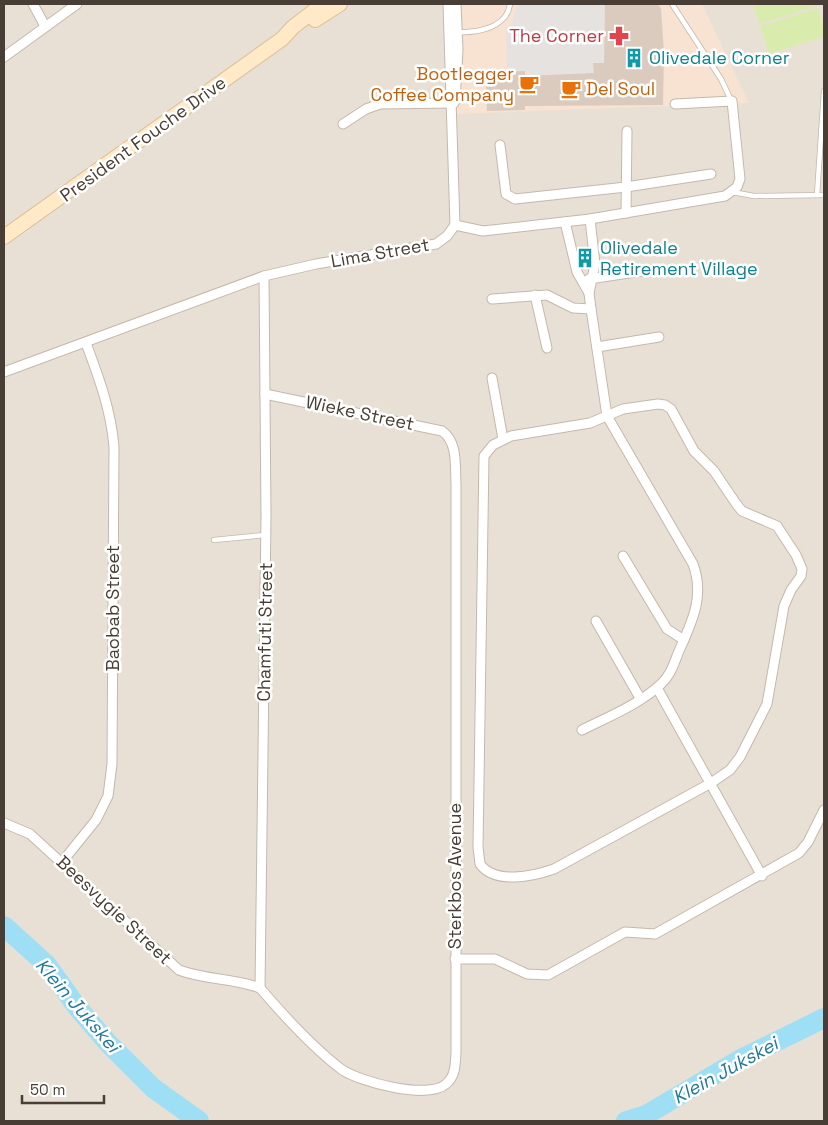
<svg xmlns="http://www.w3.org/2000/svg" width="828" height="1125" font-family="'Space Grotesk',sans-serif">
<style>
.residential{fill:#e9e0d5}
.commercial{fill:#f8e2d1}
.green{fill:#d9ecad}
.parking{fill:#e6e2df}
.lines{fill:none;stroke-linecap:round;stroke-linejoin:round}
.river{stroke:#9fdff6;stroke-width:20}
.building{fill:#dbcbbf}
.lane-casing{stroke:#c4b8ac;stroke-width:6}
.street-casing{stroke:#c4b8ac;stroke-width:11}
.secondary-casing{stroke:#dcbf95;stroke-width:16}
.lane{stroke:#fff;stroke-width:4.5}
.street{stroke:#fff;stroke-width:9}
.secondary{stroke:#ffe9c7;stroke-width:14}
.labels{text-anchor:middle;stroke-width:5;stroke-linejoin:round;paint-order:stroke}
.health-label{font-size:18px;fill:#be3a42;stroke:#fff;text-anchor:end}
.culture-label{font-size:18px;fill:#0d838f;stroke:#fff;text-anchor:start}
.food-label{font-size:18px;fill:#c56008;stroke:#fff;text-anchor:end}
.street-label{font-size:18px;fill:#493e35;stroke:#fff}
.water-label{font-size:19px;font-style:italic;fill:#217a9b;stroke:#fff}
</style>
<rect width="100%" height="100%" fill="#f5efe7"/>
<rect class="residential" x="4" y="4" width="820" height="1117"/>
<polygon class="commercial" points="454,4 702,4 749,103 456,114"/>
<g class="green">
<polygon points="753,4 816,4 817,6 759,24"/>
<polygon points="818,8 824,29 824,37 769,54 760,26"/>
</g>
<polygon class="parking" points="517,4 605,4 604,63 594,63 594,73 525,76 524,71 507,71 506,27 512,24"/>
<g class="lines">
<g class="river">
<polyline points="4,926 47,965 77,1007 108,1043 153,1088 199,1121"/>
<polyline points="626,1121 646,1115 739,1060 824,1018"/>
</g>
</g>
<polygon class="building" points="605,4 658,4 661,9 664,53 663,105 525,106 525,110 487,111 485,72 525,71 525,76 594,73 593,63 604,63"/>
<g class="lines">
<defs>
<g id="lane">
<polyline points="672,4 721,79 731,100"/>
<path d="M 457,32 C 477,33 507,28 510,4"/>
<polyline points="732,192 754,196 824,195"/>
<polyline points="817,195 824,91"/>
<polyline points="214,540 265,535"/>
</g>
<g id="street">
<polyline points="33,4 45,26"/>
<polyline points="448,4 455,225"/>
<polyline points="4,57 77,4"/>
<polyline points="455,101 458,50 456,4"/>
<polyline points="343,124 366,109 380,104 454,103"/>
<polyline points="500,145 506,194 515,199 626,187 711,174"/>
<polyline points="626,213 627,131"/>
<polyline points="565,222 577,272 589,293"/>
<polyline points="589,279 649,270"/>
<polyline points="535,295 547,348"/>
<polyline points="492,299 547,295 573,308 591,309"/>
<polyline points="597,347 659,337"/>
<polyline points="4,372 264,276 316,264 436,244 447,236 455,225 483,231 590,219 725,196 737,187 740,179 732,101 675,104"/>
<polyline points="492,378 503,439"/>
<path d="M 658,404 L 665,405 L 671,409 L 694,451 L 714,471 L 737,505 L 742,511 L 777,526 L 796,555 L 802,569 L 801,576 L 791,590 L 784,606 L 767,704 L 740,757 L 730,770 L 711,783 L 554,869 C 534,876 495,885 480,864 L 478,847 L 484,456 L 493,445 L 511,436 L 590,423 L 623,409 Z"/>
<polyline points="623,556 667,629 684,640"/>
<polyline points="596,621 640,698"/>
<polyline points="657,688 762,876"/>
<path d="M 582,730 C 608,717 640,704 661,684 C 671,675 674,663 679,651 C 692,622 705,596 693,564 L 607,416 L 591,309 L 589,293 L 595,264 L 590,219"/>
<path d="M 4,823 L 30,834 L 179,970 C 205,980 233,978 260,988"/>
<path d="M 62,862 L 96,820 L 108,796 L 112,764 L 114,447 C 111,410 99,378 86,343"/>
<polyline points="455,959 495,959 527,974 548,975 625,932 655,934 799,853 808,842 824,810"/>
<path d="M 260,988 C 284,1016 311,1046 341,1069 C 359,1082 428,1100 446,1084 C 456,1076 455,1064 456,1053 L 456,484 C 455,466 458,442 442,431 L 265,394"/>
<polyline points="260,988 266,516 264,276"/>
</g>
<g id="secondary">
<polyline points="315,20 340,4"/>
<polyline points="4,237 282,39 293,27 323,4"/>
</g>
</defs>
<use href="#lane" class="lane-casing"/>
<use href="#street" class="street-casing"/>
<use href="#secondary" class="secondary-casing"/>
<use href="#lane" class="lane"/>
<use href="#street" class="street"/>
<use href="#secondary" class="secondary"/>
</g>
<defs>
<symbol id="pharmacy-bare" viewBox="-9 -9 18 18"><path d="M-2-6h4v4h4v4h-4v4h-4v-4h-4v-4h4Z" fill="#e0444e" stroke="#fff" stroke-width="2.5" paint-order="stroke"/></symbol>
<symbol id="building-bare" viewBox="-9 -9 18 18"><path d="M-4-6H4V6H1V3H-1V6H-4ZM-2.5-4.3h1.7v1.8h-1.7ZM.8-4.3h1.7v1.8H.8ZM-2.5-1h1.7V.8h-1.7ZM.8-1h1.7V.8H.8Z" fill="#0f9aa8" stroke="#fff" stroke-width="2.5" paint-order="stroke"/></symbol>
<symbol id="cafe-bare" viewBox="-9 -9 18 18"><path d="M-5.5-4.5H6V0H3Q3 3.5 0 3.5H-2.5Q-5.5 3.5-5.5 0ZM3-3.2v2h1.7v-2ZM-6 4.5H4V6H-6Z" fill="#e8710a" stroke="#fff" stroke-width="2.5" paint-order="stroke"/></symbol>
</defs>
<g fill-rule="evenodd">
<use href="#pharmacy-bare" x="605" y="22" width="28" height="28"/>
<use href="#building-bare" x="620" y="44" width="28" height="28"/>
<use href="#cafe-bare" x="515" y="70" width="28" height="28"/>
<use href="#cafe-bare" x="557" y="75" width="28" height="28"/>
<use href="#building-bare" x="571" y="244" width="28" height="28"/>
</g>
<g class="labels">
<g class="health-label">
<text x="604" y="42">The Corner</text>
</g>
<g class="culture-label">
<text x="649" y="64">Olivedale Corner</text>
<text x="600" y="254">Olivedale<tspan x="600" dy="21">Retirement Village</tspan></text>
</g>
<g class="food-label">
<text x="514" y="80">Bootlegger<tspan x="514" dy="21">Coffee Company</tspan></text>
<text x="586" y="95" text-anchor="start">Del Soul</text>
</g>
<g class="street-label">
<text transform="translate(143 139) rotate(-36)" y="6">President Fouche Drive</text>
<text transform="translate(380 253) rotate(-10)" y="6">Lima Street</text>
<text transform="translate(360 413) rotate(12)" y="6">Wieke Street</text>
<text transform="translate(113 608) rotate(-90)" y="6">Baobab Street</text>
<text transform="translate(265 632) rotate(-89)" y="6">Chamfuti Street</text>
<text transform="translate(455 876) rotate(-90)" y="6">Sterkbos Avenue</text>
<text transform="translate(114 910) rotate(43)" y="6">Beesvygie Street</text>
</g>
<g class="water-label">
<text transform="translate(78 1005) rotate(49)" y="7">Klein Jukskei</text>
<text transform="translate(725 1070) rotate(-29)" y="7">Klein Jukskei</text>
</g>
</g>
<rect width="828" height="1125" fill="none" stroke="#493e35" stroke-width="10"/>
<path d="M22 1095v8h82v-8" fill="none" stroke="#493e35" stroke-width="2.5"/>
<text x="30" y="1095" font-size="15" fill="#493e35" stroke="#ffffff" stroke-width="4" paint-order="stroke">50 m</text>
</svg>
